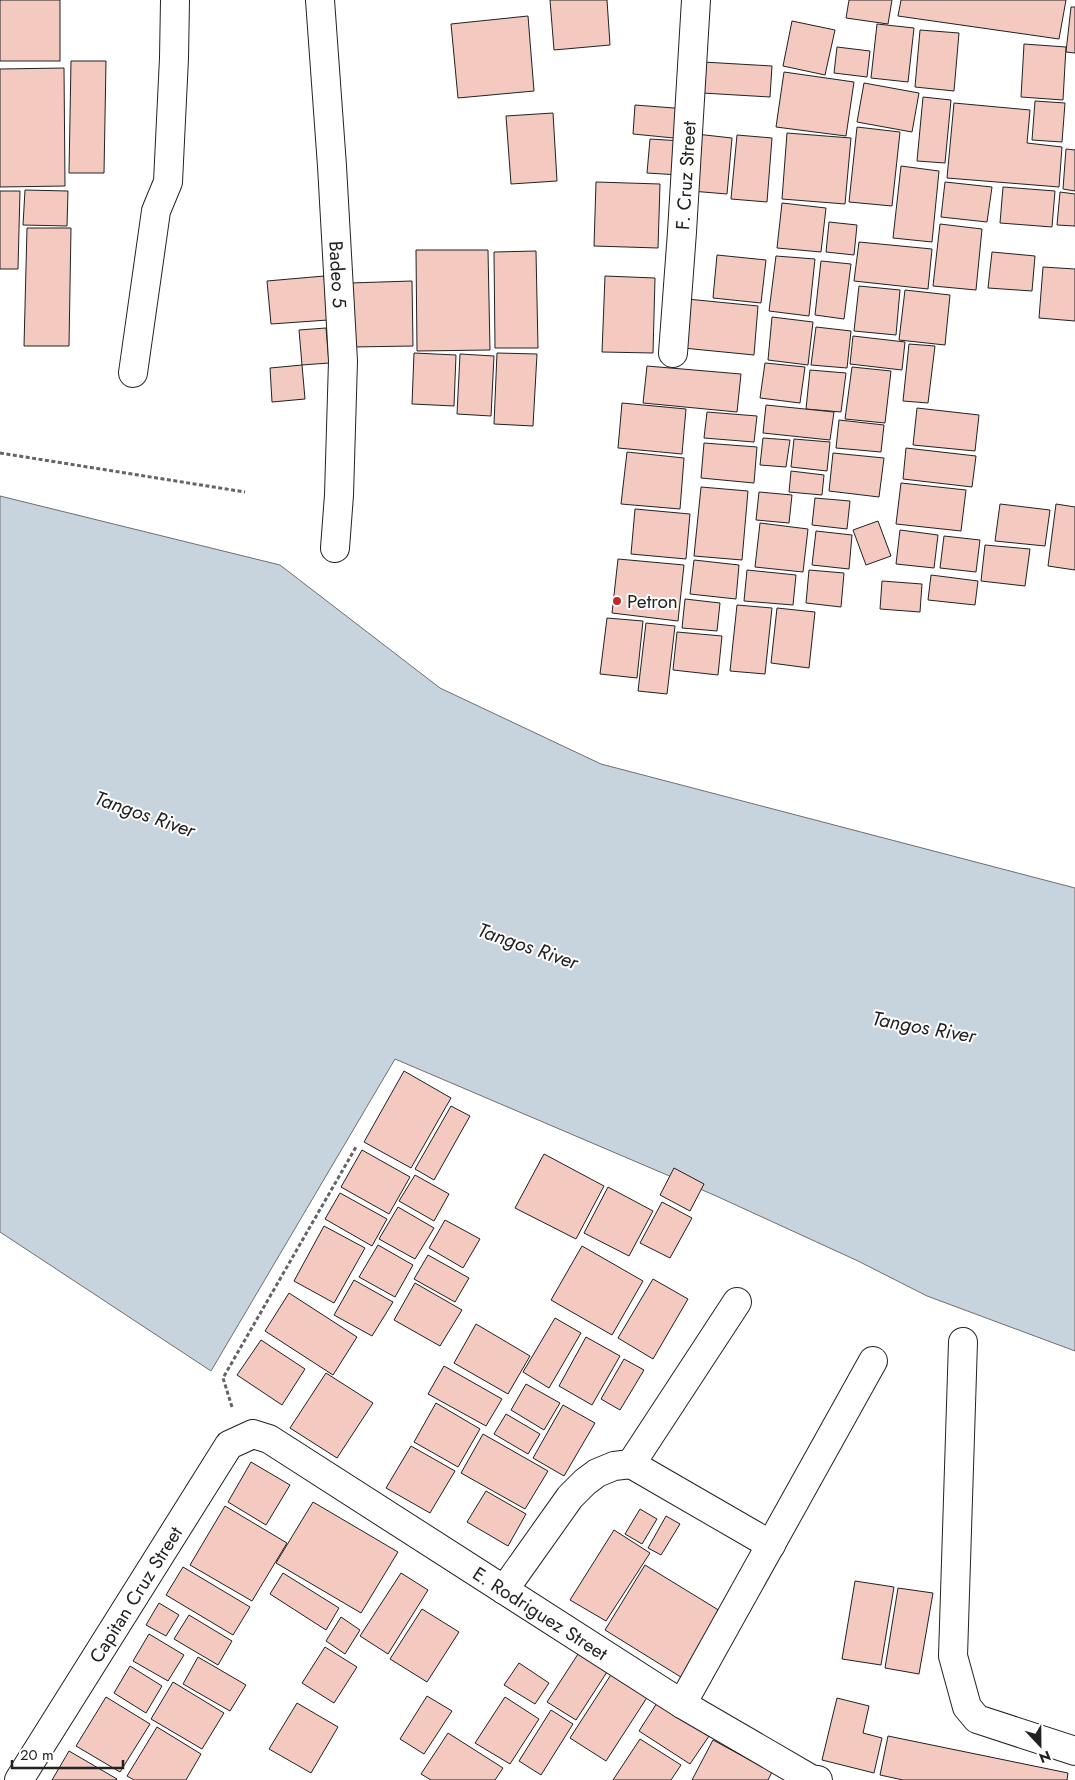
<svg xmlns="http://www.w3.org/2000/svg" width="1075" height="1780" font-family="Jost,sans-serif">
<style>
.water{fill:#c7d3dd;stroke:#6f6f6f}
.building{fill:#f3c9c0;stroke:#222}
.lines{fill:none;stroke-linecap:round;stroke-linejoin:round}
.minor-casing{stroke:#222;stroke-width:30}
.path{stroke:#646464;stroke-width:3;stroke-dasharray:4 2.5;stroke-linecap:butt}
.minor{stroke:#fff;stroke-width:28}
.poi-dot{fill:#c62828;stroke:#fff;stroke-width:2}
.labels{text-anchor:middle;stroke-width:4;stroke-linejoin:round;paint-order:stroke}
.street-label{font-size:19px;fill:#222;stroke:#fff}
.poi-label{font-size:19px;fill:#222;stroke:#fff;text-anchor:start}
.water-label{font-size:20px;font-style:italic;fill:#222;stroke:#fff}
</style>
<rect width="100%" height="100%" fill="#fff"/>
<polygon class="water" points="0,496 280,565 440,688 601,764 1075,888 1075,1351 927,1296 858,1261 714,1195 395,1059 211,1371 0,1232"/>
<g class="building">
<rect x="0" y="0" width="60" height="61"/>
<polygon points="550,0 607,0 610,45 554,50"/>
<polygon points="849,0 892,0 888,24 846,18"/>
<polygon points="901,0 1066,0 1059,39 898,16"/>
<polygon points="1071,7 1075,7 1075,53 1066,52"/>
<polygon points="528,16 534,91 458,98 451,24"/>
<polygon points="792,21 835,30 825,75 783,66"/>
<polygon points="877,24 914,28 908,82 871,78"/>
<polygon points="920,30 959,33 954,91 915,87"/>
<polygon points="1024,44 1066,47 1063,100 1021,97"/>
<polygon points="837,47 870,51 867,77 834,73"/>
<polygon points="71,61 106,61 104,173 69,173"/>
<polygon points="703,62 772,66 770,97 702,93"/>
<polygon points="64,68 65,186 0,187 0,69"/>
<polygon points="784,72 854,82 846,136 776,127"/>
<polygon points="864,83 919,93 912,132 857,122"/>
<polygon points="923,97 951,100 945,163 917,161"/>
<polygon points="1035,101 1065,103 1062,142 1032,140"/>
<polygon points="954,103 1030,110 1027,143 1062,147 1059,187 947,178"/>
<polygon points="635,105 687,109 684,139 633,134"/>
<polygon points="553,113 557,181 511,184 506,116"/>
<polygon points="857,127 900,132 892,206 849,202"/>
<polygon points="787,133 851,138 845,204 782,199"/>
<polygon points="696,134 732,138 727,194 691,191"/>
<polygon points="737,135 772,138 767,202 731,199"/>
<polygon points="650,139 682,141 679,175 647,173"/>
<polygon points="1066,149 1075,150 1075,191 1063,189"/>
<polygon points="901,166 939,171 932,242 893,238"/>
<polygon points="596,182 660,184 658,248 594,246"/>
<polygon points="945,182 992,187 987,222 941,217"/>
<polygon points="1003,187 1055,191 1052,227 1000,223"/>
<polygon points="25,190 68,191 67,226 23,225"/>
<polygon points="0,191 20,191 18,269 0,269"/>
<polygon points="1060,192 1075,194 1075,226 1057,225"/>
<polygon points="782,203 826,208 821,252 777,248"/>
<polygon points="829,222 857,225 854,255 826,252"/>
<polygon points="940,224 982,229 976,290 933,286"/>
<polygon points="27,228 71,228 69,346 24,346"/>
<polygon points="859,242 932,249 928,289 854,281"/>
<polygon points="416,250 488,250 490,350 417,351"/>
<polygon points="536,251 538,348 495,348 494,252"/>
<polygon points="992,252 1035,256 1032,291 988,288"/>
<polygon points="717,255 766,260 761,303 713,298"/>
<polygon points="776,256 815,259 809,316 769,311"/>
<polygon points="821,261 851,264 844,319 815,315"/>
<polygon points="1043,267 1075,269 1075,321 1039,318"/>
<polygon points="324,276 328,320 271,324 267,281"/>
<polygon points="605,276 655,278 653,353 602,352"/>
<polygon points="412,281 413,346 352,347 350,283"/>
<polygon points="859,286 900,290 896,335 854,331"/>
<polygon points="905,290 950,295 945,345 899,340"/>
<polygon points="687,299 758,306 754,355 683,348"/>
<polygon points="772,317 813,322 808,365 768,360"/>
<polygon points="816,327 851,331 847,368 811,365"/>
<polygon points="326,328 329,363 302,365 299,330"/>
<polygon points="853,336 905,342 902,370 850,364"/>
<polygon points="909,344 935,346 928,403 903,401"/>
<polygon points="414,353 456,355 454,406 412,404"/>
<polygon points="497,353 537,354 533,426 494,424"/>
<polygon points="460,354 494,356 491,416 457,414"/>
<polygon points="765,363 805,367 800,403 760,398"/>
<polygon points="302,365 305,399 272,402 270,368"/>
<polygon points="647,366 741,374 737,412 643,403"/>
<polygon points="852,367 891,371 885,423 845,419"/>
<polygon points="810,370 846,373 841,412 806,409"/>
<polygon points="622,403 686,409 682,454 618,448"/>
<polygon points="766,405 834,412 830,440 763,433"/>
<polygon points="917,408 979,415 975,451 913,445"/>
<polygon points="707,412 757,416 754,442 704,438"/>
<polygon points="839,420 884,425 881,452 836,448"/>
<polygon points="763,438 790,440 786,467 760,465"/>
<polygon points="794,439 830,442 827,471 791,467"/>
<polygon points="704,443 757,447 754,483 701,478"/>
<polygon points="906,448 976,456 972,487 903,479"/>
<polygon points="627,452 684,458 680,509 621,504"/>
<polygon points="833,453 884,458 879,497 829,491"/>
<polygon points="791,471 824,475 822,495 789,492"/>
<polygon points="901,483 966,490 961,531 896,524"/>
<polygon points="701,487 748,491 742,560 694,556"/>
<polygon points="759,492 792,495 789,523 756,520"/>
<polygon points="815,498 850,501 847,529 812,525"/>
<polygon points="1000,504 1050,510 1045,546 995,541"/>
<polygon points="1056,504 1075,507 1075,570 1048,566"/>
<polygon points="635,509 690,514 686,559 631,554"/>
<polygon points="878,521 891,556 866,565 853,530"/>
<polygon points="760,523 808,529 803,572 755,567"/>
<polygon points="900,530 938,535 934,568 896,564"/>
<polygon points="816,531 852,535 849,569 812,565"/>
<polygon points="944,536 980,540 976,572 940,568"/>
<polygon points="985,545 1030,549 1025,586 981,581"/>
<polygon points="618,559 684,565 678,621 612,613"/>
<polygon points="694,560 739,565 736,599 690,594"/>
<polygon points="747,570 796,575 793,605 744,601"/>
<polygon points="809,570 844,573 841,607 806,603"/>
<polygon points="931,575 978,581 975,605 928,600"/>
<polygon points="882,581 922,584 920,612 880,609"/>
<polygon points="685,599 720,603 717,631 682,628"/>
<polygon points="737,605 772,608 765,674 730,671"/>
<polygon points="777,608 815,612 809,668 771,663"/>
<polygon points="607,618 643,621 637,678 600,674"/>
<polygon points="646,623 675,626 667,694 638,691"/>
<polygon points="677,632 722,636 718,675 673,670"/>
<polygon points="404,1071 451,1098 411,1168 364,1142"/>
<polygon points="451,1106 470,1116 434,1180 415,1169"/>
<polygon points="362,1150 410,1177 389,1214 341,1187"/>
<polygon points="544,1154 604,1186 576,1239 515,1208"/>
<polygon points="674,1168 704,1184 690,1211 660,1195"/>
<polygon points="415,1175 449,1194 434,1221 399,1201"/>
<polygon points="608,1187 653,1211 629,1256 584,1233"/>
<polygon points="340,1193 387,1219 372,1246 325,1219"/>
<polygon points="662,1202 692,1218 670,1258 640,1243"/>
<polygon points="398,1207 434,1228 415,1259 379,1239"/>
<polygon points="445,1220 480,1239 463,1268 429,1248"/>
<polygon points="324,1226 365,1248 334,1303 294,1281"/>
<polygon points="378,1245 413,1265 395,1297 359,1277"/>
<polygon points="582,1246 643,1281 612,1335 551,1300"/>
<polygon points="428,1255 469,1278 455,1302 414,1279"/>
<polygon points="653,1279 688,1299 653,1359 618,1338"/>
<polygon points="354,1280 393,1302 372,1336 334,1315"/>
<polygon points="415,1283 462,1310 440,1346 394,1320"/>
<polygon points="289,1293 357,1337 333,1375 265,1331"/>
<polygon points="555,1318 581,1333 549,1388 523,1372"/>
<polygon points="476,1324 530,1356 508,1394 454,1363"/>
<polygon points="586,1337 620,1356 592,1405 559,1386"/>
<polygon points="261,1340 305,1369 282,1405 237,1375"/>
<polygon points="624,1359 644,1370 620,1410 601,1399"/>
<polygon points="444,1366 502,1399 486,1426 428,1394"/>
<polygon points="326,1373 373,1403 337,1458 290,1428"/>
<polygon points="526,1384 560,1403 544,1430 511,1410"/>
<polygon points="436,1403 480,1429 458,1467 414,1442"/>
<polygon points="563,1405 595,1423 564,1476 533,1458"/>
<polygon points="506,1414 540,1434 528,1454 494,1434"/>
<polygon points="483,1434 548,1471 525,1509 461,1473"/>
<polygon points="411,1446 455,1471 430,1513 386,1488"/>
<polygon points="251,1462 290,1485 266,1525 228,1502"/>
<polygon points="486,1491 526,1514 508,1546 467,1522"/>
<polygon points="313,1502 398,1552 361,1613 276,1563"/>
<polygon points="225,1506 287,1543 252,1601 190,1565"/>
<polygon points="640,1509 657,1519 642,1544 625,1534"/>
<polygon points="666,1516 680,1524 661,1555 648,1548"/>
<polygon points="614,1530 650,1553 606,1621 570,1600"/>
<polygon points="645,1565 725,1614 684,1679 605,1630"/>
<polygon points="183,1567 250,1607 233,1635 166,1595"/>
<polygon points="283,1573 339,1608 326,1630 270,1594"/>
<polygon points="401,1573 428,1590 388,1654 360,1636"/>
<polygon points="855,1581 894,1587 881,1665 842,1659"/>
<polygon points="898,1588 933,1593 919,1674 885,1668"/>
<polygon points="159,1603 179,1615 166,1636 146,1625"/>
<polygon points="422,1609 459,1632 427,1682 390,1659"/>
<polygon points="189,1615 232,1641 218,1665 174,1639"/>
<polygon points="341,1617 360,1630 345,1654 326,1641"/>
<polygon points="149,1634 184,1655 168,1681 133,1661"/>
<polygon points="325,1647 357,1667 334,1703 302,1683"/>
<polygon points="578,1654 607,1672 576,1720 547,1702"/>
<polygon points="198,1657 246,1685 230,1711 183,1684"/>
<polygon points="519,1663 549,1683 535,1704 504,1685"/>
<polygon points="130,1666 162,1686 146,1713 114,1693"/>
<polygon points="612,1673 648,1696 606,1761 570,1738"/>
<polygon points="173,1682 224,1713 202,1749 151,1719"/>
<polygon points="427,1696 452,1711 424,1754 400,1739"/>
<polygon points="106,1697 150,1724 120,1772 76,1746"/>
<polygon points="505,1697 539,1719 510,1764 475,1743"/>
<polygon points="837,1698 869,1706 863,1733 882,1738 874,1773 822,1760"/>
<polygon points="297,1703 338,1727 311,1773 269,1749"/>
<polygon points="657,1703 709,1736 690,1764 639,1731"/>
<polygon points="551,1710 573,1724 541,1775 519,1761"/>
<polygon points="157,1727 201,1754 186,1780 134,1780 127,1776"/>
<polygon points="448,1733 503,1768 495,1780 431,1780 421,1774"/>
<polygon points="888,1736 1068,1773 1067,1780 903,1780 880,1775"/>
<polygon points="640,1739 681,1765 671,1780 613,1780"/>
<polygon points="713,1740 772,1772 768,1780 692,1780"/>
<polygon points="69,1751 117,1779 116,1780 52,1780"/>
</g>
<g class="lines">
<defs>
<g id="minor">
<path id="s1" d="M 320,0 L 332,166 L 343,361 L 339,495 L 335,548"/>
<path id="s2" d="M 673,353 L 682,232 L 696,0"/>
<polyline points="133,373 156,211 168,182 174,58 175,0"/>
<polyline points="737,1302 631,1464 771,1545"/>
<polyline points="963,1342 953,1656 967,1707 977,1719 1075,1751"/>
<polyline points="504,1590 570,1497 585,1482 597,1473 614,1466 631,1464"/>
<polyline points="682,1704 873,1361"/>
<path id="s3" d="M 19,1780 L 229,1445 L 253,1434 L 269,1439 L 682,1704 L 811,1779 L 818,1780"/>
</g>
</defs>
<use href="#minor" class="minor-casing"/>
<g class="path">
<polyline points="0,453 245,492"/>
<polyline points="232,1407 223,1378 356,1147"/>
</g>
<use href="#minor" class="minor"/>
</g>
<circle class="poi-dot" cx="617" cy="601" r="5"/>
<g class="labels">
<g class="street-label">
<text dy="7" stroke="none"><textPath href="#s2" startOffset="178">F. Cruz Street</textPath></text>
<text dy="7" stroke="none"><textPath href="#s1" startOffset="275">Badeo 5</textPath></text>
<text dy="7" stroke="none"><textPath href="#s3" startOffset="219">Capitan Cruz Street</textPath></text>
<text dy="7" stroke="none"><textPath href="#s3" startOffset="761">E. Rodriguez Street</textPath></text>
</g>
<g class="poi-label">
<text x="627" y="608">Petron</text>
</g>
<g class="water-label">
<text transform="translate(145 814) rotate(19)" y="7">Tangos River</text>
<text transform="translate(528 946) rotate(19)" y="7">Tangos River</text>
<text transform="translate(924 1027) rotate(10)" y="7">Tangos River</text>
</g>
</g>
<g transform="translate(1040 1745) rotate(158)" stroke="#ffffff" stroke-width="4" paint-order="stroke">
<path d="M0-4L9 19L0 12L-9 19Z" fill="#222222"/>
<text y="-8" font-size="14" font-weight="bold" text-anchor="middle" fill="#222222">N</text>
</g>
<path d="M12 1760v8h111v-8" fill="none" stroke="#222222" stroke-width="2.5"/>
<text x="20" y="1760" font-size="15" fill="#222222" stroke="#ffffff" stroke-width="4" paint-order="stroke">20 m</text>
</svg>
